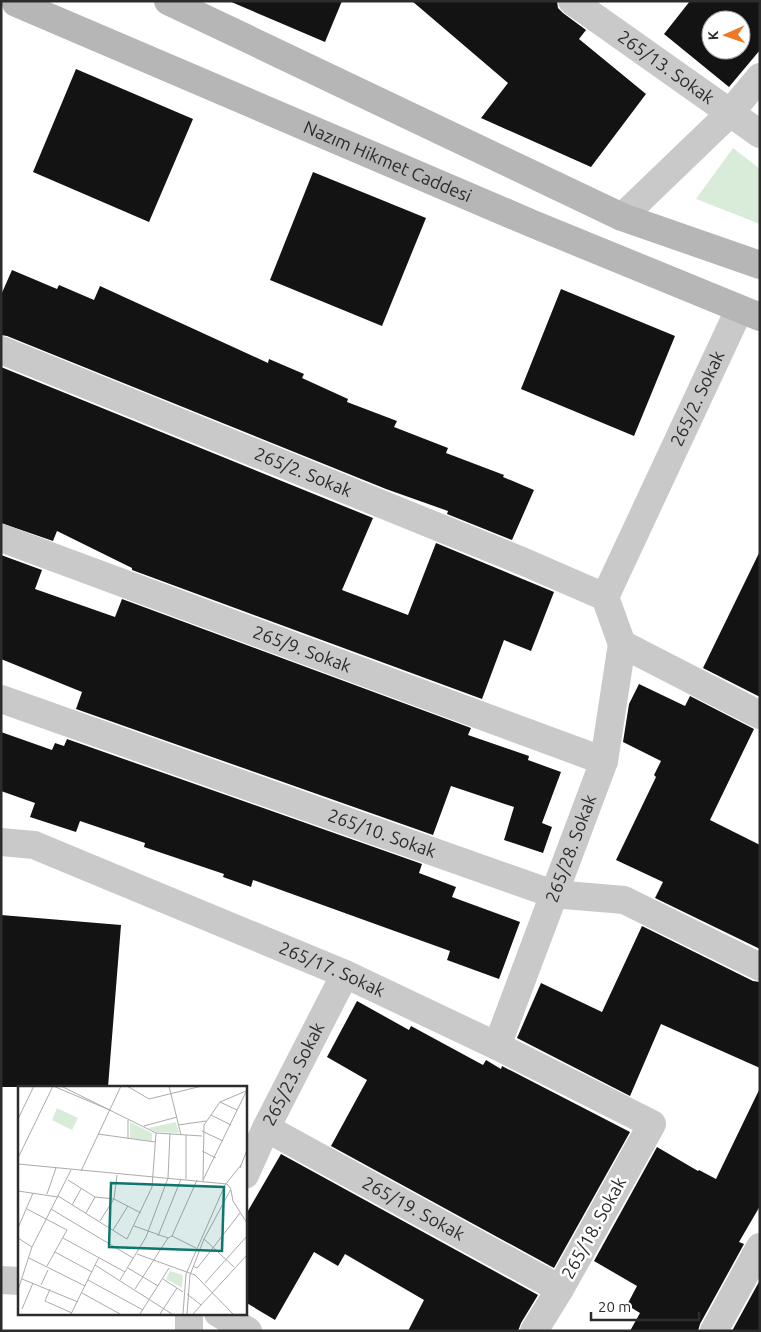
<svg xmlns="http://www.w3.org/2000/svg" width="761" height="1332" font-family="Ubuntu,sans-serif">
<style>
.green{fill:#d9ebd9}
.building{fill:#131313;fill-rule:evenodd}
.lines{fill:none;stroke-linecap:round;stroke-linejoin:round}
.street{stroke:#c9c9c9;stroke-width:28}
.secondary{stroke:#b6b6b6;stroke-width:28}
.labels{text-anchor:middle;stroke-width:5;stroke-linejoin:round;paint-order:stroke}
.street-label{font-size:18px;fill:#2c2c2c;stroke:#fff}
.inset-road{fill:none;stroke:#ababab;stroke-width:1}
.view{fill:#0f766e;fill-opacity:0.15;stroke:#0f766e;stroke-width:2.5}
.inset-edge{fill:none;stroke:#2c2c2c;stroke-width:2.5}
</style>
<rect width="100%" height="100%" fill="#fff"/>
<polygon class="green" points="733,148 760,169 760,224 696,199"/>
<g class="building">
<polygon points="229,1 342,1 325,42"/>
<polygon points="412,1 557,1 558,8 563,13 586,30 579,39 646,94 591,167 481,118 508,83"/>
<path d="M 690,1 L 760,1 L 760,50 L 729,87 L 664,34 ZM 711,20 L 741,20 L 741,50 L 711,50 Z"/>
<polygon points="76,69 193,119 149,222 33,172"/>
<polygon points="313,172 426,218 382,326 270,280"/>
<polygon points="12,270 57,289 59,285 94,300 100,286 268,363 269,359 304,374 302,378 348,399 347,402 397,421 394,427 448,448 446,453 504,475 503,477 534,490 512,540 447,514 448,511 386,489 7,336 1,335 1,295"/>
<polygon points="561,289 675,336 634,436 521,389"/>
<polygon points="1,367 373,518 342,590 408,615 436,543 554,592 531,651 504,640 482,699 132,570 132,568 57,531 53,541 1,523"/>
<polygon points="760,551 760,697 703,668"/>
<polygon points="1,555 42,570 35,589 115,617 122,599 471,728 468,735 529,756 528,760 561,772 542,823 552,827 543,853 504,840 514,807 451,786 433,835 76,709 82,692 1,659"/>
<polygon points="639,684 685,706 690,696 754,729 710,820 760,845 760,949 655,898 663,882 616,860 656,777 654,775 661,761 623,742 629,704"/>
<polygon points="1,732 52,750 55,743 64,746 67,739 422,864 419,873 456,887 452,897 520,922 499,979 447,960 450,951 253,880 251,887 223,877 224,874 144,847 145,843 80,821 76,832 30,817 35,803 1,791"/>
<polygon points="1,915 121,925 108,1087 1,1087"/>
<polygon points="642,926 753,981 760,982 760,1068 661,1024 630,1096 517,1038 541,983 602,1012"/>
<polygon points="357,1001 409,1030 411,1026 483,1065 486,1060 501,1069 502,1066 630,1132 554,1268 331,1146 367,1080 327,1057"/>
<polygon points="760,1088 760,1206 739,1242 744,1244 700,1324 698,1331 630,1331 640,1313 627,1305 637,1286 594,1261 657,1147 698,1171 699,1170 716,1179"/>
<polygon points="281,1154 538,1295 521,1323 518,1331 408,1331 424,1300 345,1254 338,1266 314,1252 275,1320 245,1302 245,1216"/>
<polygon points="760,1280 760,1331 732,1331"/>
</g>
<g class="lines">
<g class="street">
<path id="s1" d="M 572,1 L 760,134"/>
<polyline points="622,217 729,114 760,77"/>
<path id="s2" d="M 1,350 L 522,561 L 605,597 L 622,644 L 760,715"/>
<path id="s3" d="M 1,538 L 604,761"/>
<path id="s4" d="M 605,597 L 739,310"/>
<path id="s5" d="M 1,699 L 553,894 L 624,900 L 760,967"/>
<path id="s6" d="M 1,842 L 34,845 L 345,974 L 497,1046 L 652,1124 L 560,1289 L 534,1331"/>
<path id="s7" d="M 497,1046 L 604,761 L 622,644"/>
<path id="s8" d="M 266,1128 L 560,1289"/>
<path id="s9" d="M 245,1175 L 266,1128 L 345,974"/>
<polyline points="1,1280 19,1281"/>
<polyline points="218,1313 248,1331"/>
<polyline points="189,1331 189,1313"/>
<polyline points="714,1331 760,1247"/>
</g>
<g class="secondary">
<polyline points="168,1 622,217 760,265"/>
<path id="s10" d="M 16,3 L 533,224 L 760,317"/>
</g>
</g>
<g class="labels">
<g class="street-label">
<text dy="6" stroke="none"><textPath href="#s1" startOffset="115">265/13. Sokak</textPath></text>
<text dy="6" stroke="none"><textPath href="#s10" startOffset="404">Nazım Hikmet Caddesi</textPath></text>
<text dy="6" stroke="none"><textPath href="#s4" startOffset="219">265/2. Sokak</textPath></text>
<text dy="6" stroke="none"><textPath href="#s2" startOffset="326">265/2. Sokak</textPath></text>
<text dy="6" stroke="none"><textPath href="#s3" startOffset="321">265/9. Sokak</textPath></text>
<text dy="6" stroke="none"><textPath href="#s5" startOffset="404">265/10. Sokak</textPath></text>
<text dy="6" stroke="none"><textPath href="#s7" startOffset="211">265/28. Sokak</textPath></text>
<text dy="6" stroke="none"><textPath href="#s6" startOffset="356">265/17. Sokak</textPath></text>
<text dy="6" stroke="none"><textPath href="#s9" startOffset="112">265/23. Sokak</textPath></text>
<text dy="6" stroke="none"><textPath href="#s8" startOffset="168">265/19. Sokak</textPath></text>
<text transform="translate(594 1228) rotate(-61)" y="6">265/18. Sokak</text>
</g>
</g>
<g transform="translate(18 1086)">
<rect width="229" height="229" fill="#fff"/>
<path d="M 39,22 L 60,32 L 54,44 L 34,34 ZM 112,36 L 134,47 L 134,55 L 112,52 ZM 158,36 L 161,47 L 138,46 L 130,42 ZM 152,185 L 165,189 L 164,202 L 148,193 Z" fill="#d9ebd9"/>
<path class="inset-road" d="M 35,0 L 92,24M 43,0 L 138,47 L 184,50M 109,0 L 131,13 L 184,0M 151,0 L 163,49M 202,16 L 219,24M 193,29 L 213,39M 0,33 L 16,0M 160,39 L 188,35M 126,40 L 159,31M 184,45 L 205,55M 80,48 L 137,56M 110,53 L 110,34M 184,65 L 198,72M 0,72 L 35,0M 0,78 L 209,98M 222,82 L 229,64M 63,85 L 103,0M 168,93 L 168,49M 50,94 L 77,111 L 96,113 L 123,127M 185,94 L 228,6M 185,95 L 186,39 L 202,16 L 228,5M 213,104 L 215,115 L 229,137M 0,105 L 40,111M 29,108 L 38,82M 40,110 L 109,153 L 134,101 L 138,47M 54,119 L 63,103M 9,123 L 49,144 L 29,180M 33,123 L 115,172M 68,127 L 77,111M 82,135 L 96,113 L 99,89M 116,140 L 150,152M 0,142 L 15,107M 95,144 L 110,120M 140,150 L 163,93M 154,150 L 178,162M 0,152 L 14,161 L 0,204M 45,152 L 107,186M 186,153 L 216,181M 14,161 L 53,84M 37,166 L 74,186M 119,168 L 177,189 L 215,228M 11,172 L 67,200M 77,179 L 154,228M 175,180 L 179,182 L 184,176 L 222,127M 110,182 L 140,200M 4,193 L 60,216M 145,193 L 165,206M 70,194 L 125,224M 102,194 L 128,151 L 150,92 L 152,47M 187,197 L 229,150M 23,199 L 30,184M 32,203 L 27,215 L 54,227M 117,203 L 150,152 L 154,150 L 179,94M 64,207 L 102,228M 169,208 L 183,219 L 175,228M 183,219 L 229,169M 4,223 L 15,197M 53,228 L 81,171M 122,228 L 151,182M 142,228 L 159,202M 165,228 L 168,188 L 207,99 L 223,79M 169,228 L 172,189 L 186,153 L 213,103 L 209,98"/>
<path class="view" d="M 93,97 L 206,101 L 204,165 L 91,161 Z"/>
<rect width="229" height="229" class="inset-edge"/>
</g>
<rect width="761" height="1332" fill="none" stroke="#2c2c2c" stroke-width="5"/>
<g transform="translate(726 35) rotate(268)"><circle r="24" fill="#ffffff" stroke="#ababab"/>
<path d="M0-4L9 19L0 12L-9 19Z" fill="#ec7926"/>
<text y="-8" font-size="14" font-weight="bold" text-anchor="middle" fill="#2c2c2c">K</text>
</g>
<path d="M591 1312v8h108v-8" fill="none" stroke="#2c2c2c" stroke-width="2.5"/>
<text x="598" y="1312" font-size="15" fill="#2c2c2c" stroke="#ffffff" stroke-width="4" paint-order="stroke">20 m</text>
</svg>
